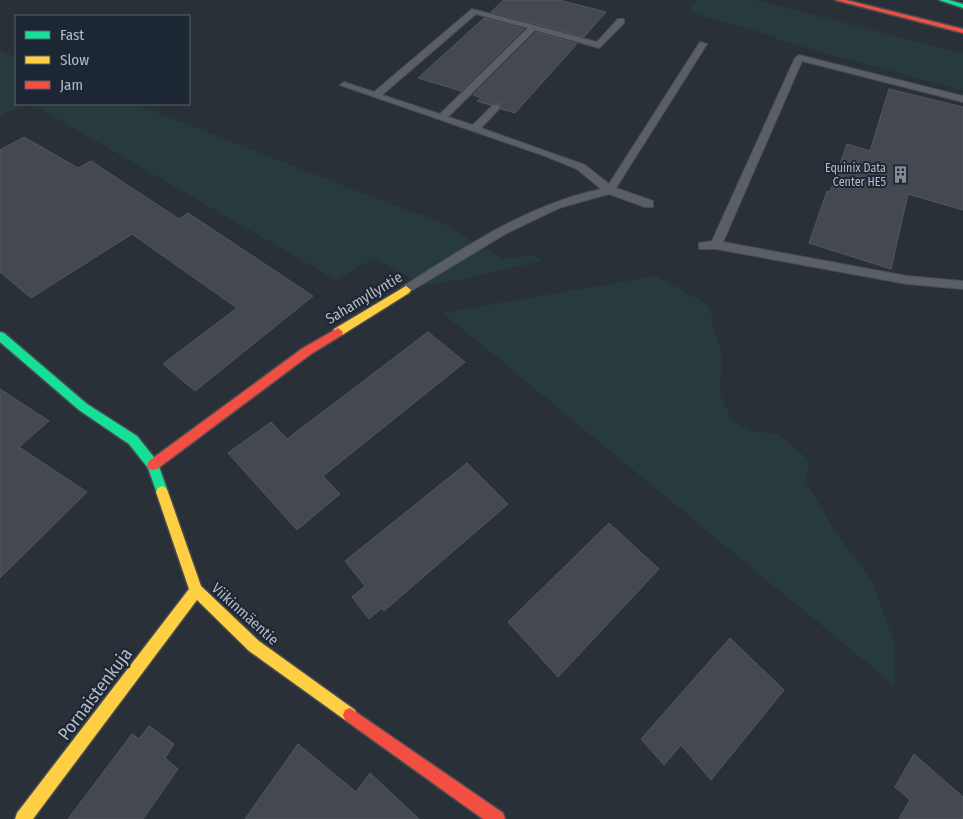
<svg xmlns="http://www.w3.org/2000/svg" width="963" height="819" font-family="'Fira Sans Condensed',sans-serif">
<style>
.green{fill:#273a3e}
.building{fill:#444950;stroke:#52575f}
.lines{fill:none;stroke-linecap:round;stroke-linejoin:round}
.lane-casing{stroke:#484c53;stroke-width:2}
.fast-casing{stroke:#484c53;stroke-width:3}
.slow-casing{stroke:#484c53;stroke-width:3}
.jam-casing{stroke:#484c53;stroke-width:3}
.lane{fill:#5a5e66;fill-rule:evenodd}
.fast{fill:#16e098;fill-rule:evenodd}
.slow{fill:#ffcf43;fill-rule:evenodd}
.jam{fill:#f24e42;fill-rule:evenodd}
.labels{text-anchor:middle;stroke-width:4;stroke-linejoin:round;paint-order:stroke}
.far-poi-label{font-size:12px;fill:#b4bcc9;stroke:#1d2633;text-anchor:end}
.street-label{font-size:15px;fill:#b4bcc9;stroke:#1d2633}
.near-street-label{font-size:18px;fill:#b4bcc9;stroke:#1d2633}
</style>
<rect width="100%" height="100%" fill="#2a3038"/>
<g class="green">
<polygon points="696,0 754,0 963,53 963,91 775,39 776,37 689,12"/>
<polygon points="0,50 16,57 16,104 25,104 0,116"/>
<polygon points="32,104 135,104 393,205 437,220 503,259 535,255 541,261 465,279 425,285 374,258 336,280"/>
<polygon points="655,276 707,304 711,312 713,328 722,353 720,394 732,421 751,431 778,434 809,460 806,481 834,530 872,581 895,645 895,686 443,313"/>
</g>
<g class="building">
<polygon points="504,0 559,0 606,12 584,37 491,12"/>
<polygon points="484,18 524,29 461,91 418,78"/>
<polygon points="536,32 577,44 515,113 501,109 499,103 490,105 477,101 481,98 473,95"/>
<polygon points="889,89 963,107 963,210 908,194 891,269 809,243 827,191 830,192 847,144 870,151"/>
<polygon points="24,137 78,168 91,161 179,219 188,213 313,296 195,391 163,364 237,308 132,234 31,298 0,272 0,150"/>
<polygon points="428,332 465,362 323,476 340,494 297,530 228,453 271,422 287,439"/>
<polygon points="0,389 49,421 19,447 87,492 0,578"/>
<polygon points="467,463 508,504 384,611 382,608 369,619 352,597 365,586 345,561"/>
<polygon points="609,523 659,569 558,677 508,622"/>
<polygon points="730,638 784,690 711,780 681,745 664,765 641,739"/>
<polygon points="149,726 174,744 165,758 178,769 143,819 68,819 132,734 139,739"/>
<polygon points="298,744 356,792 370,773 419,819 245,819"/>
<polygon points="914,754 963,797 963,819 899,819 910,800 895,787"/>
</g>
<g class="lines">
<defs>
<g id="lane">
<path d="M 472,9 L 597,42 L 618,19 L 624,19 L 624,23 L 599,48 L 535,30 L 448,117 L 473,125 L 493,105 L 499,105 L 499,109 L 481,128 L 585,165 L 609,184 L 700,42 L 707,44 L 616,188 L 653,201 L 653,207 L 645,207 L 609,194 L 559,208 L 507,233 L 406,294 L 402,293 L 400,290 L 402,287 C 465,247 527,205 601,189 L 577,169 L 545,156 L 340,85 L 344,82 L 374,92 ZM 476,14 L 528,28 L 440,114 L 382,95 Z"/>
<polygon points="799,55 963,96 963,102 802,61 723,242 907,276 963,281 963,289 907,284 716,249 699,249 699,243 712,241 795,58"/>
</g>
<g id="fast">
<polygon points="939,0 949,0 963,4 963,8"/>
<polygon points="0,332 4,333 87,404 137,436 157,461 168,492 166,496 162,498 158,496 148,468 129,444 79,410 0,342"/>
</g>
<g id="slow">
<polygon points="406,286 411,290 409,293 342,335 334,335 333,332 334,329"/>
<polygon points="162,486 166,488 168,492 201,586 259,641 355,710 357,715 355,720 350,722 345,720 249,651 197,600 33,819 15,819 17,813 189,589 156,492 158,488"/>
</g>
<g id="jam">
<polygon points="835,0 846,0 963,29 963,33"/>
<polygon points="338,328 343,332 342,335 311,354 157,469 153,470 149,469 147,465 149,461 303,348"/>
<polygon points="350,708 503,813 505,819 483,819 345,720 343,715 345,710"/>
</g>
</defs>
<use href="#lane" class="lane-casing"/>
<use href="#fast" class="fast-casing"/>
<use href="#slow" class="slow-casing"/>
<use href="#jam" class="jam-casing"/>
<use href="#lane" class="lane"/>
<use href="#fast" class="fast"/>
<use href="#slow" class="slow"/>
<use href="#jam" class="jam"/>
</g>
<defs>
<symbol id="building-bare" viewBox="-9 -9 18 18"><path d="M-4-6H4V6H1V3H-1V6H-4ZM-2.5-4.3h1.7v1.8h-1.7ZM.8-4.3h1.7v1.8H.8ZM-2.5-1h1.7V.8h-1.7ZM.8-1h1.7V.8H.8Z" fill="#848b96" stroke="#1d2633" stroke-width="2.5" paint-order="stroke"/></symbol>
</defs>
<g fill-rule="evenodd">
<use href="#building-bare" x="888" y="162" width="25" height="25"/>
</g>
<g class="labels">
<g class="far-poi-label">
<text x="886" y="172">Equinix Data<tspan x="886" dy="14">Center HE5</tspan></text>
</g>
<g class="street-label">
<text transform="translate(364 298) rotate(-31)" y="5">Sahamyllyntie</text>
<text transform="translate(245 614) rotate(42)" y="5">Viikinmäentie</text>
</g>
<g class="near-street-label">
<text transform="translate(95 694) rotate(-53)" y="6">Pornaistenkuja</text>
</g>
</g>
<rect x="15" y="15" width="175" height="90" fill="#1d2633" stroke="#59626f"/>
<rect x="25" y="31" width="25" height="8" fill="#16e098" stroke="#59626f"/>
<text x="60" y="40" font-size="15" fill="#b4bcc9">Fast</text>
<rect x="25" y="56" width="25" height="8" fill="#ffcf43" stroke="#59626f"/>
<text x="60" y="65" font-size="15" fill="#b4bcc9">Slow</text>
<rect x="25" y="81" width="25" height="8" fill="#f24e42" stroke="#59626f"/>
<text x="60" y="90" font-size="15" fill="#b4bcc9">Jam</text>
</svg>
